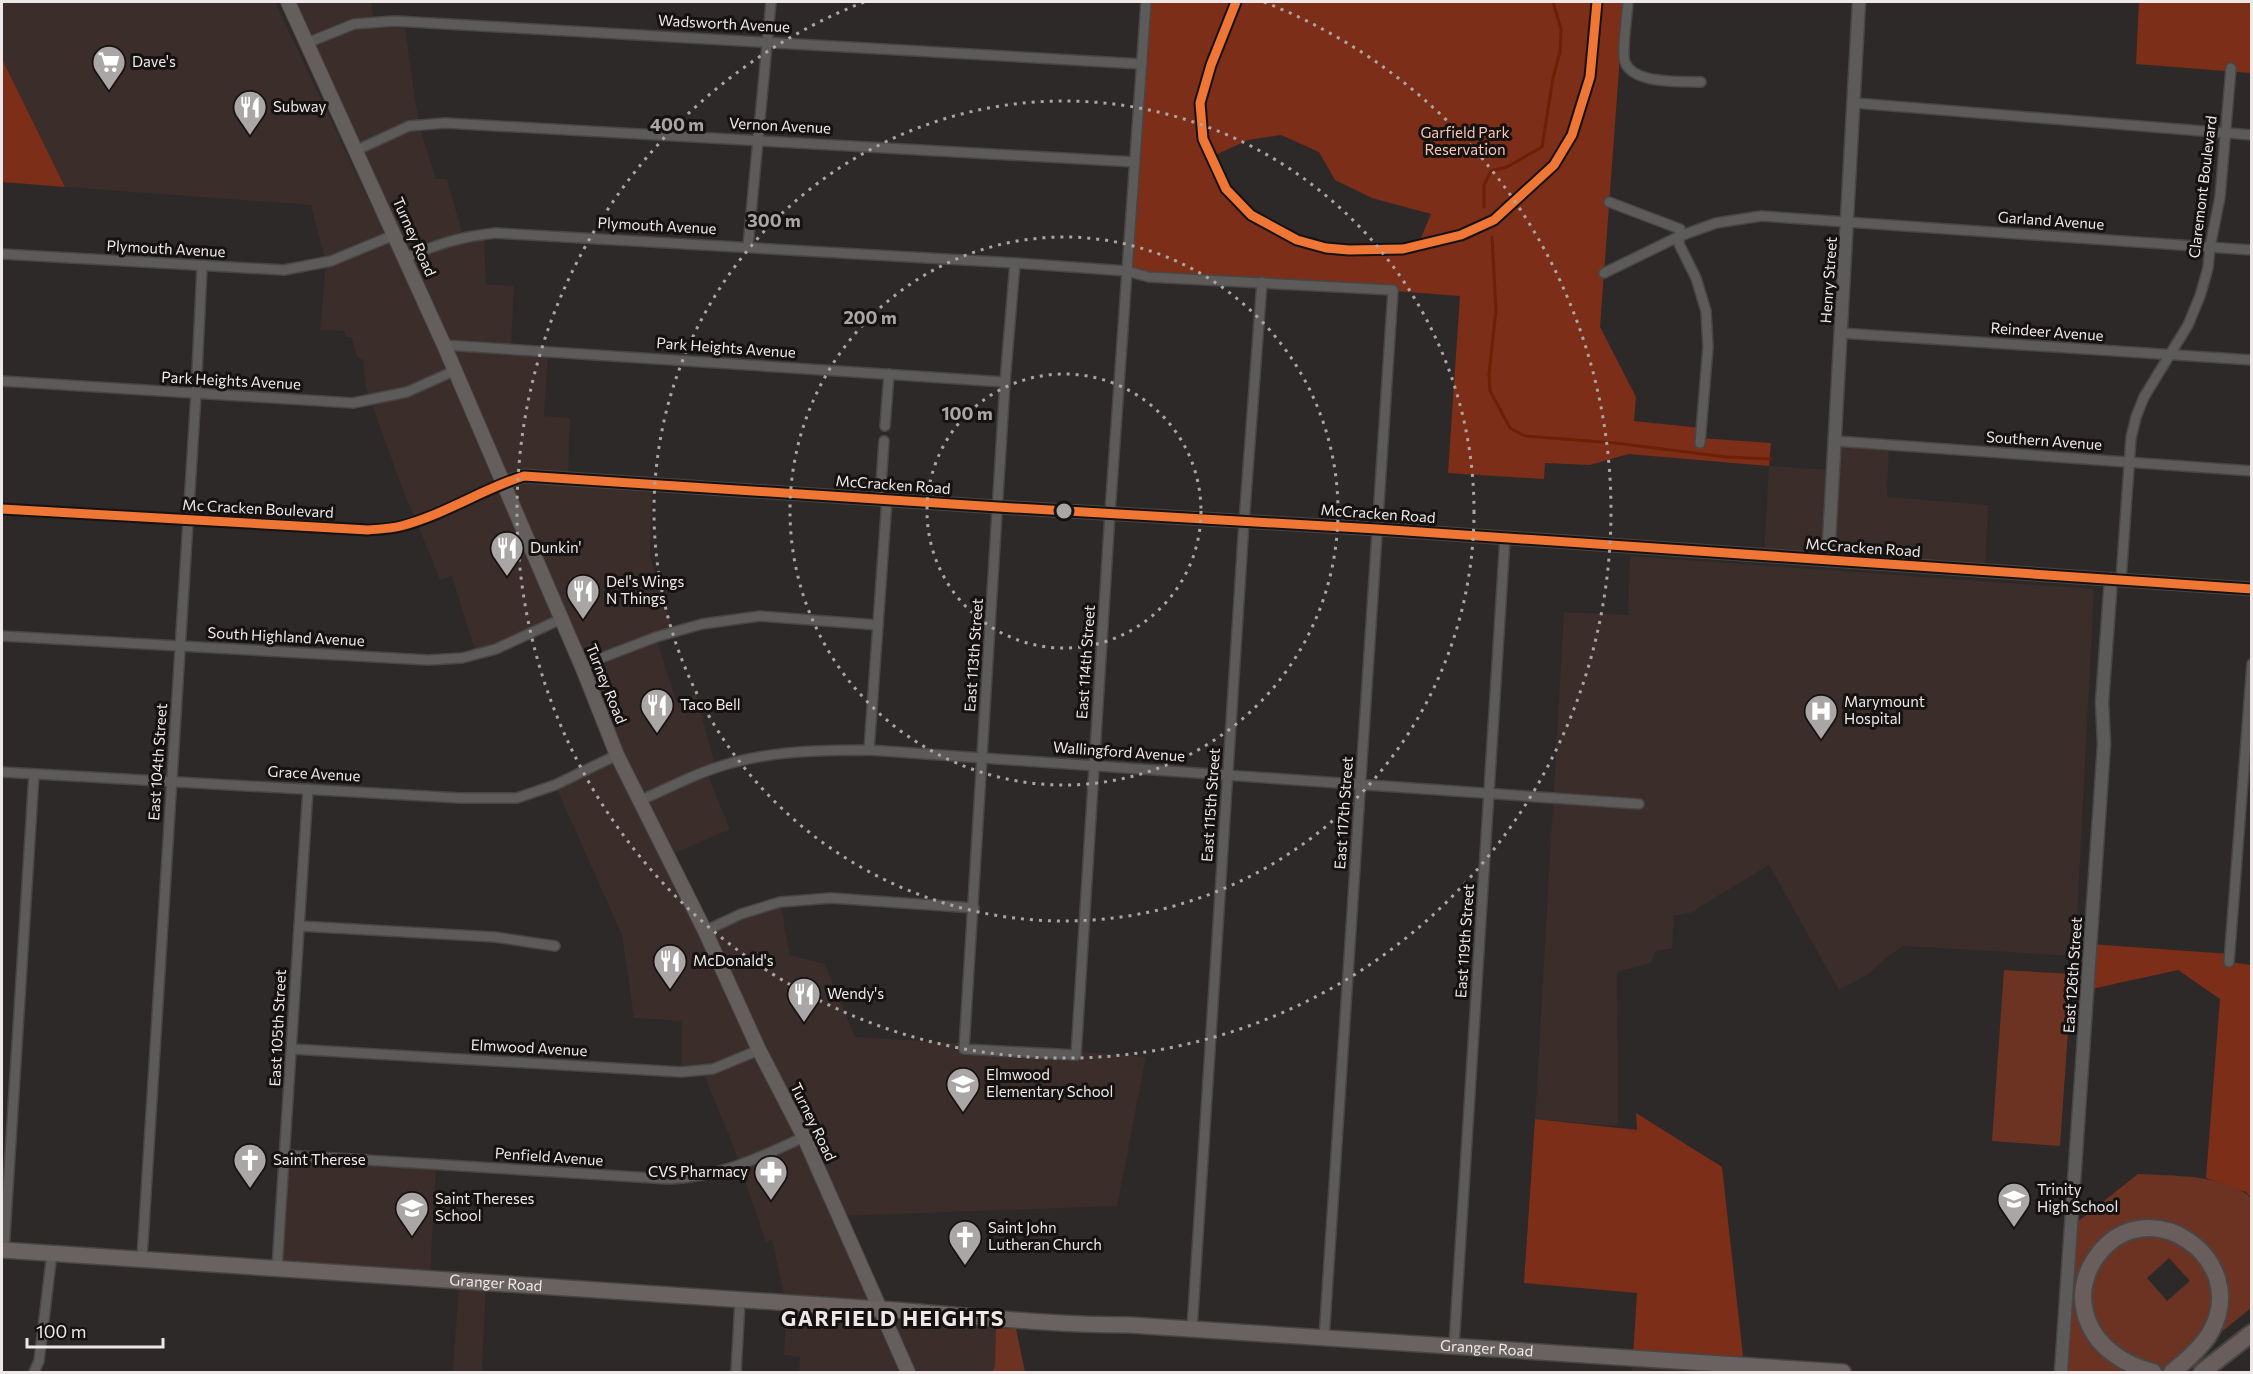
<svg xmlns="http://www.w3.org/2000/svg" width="2253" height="1374" font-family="Commissioner,sans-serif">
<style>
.built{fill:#3a2d2a}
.green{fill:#6c3322;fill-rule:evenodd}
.forest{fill:#7c2e18;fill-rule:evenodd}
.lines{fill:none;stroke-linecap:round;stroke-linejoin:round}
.stream{stroke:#6f1f05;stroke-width:3}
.minor-casing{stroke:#484545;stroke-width:12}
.tertiary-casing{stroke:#484545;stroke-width:15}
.secondary-casing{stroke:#484545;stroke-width:16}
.primary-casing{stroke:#484545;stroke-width:18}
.motorway-casing{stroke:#484545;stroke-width:20}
.minor{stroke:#5d5a5a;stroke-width:9}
.tertiary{stroke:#5d5a5a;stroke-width:12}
.secondary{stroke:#645f5d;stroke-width:14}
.primary{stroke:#6a6260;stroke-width:15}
.motorway{stroke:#695e5b;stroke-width:16}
.cycleway-casing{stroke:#151211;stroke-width:13}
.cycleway{stroke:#f07635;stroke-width:9}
.ring{fill:none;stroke:#aaa6a5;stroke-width:3;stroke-dasharray:3 6}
.labels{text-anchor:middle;stroke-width:6;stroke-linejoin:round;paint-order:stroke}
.street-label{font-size:15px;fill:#eee9e8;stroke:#151211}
.poi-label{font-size:15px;fill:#eee9e8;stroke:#151211;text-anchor:start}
.park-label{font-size:15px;fill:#f8c5b6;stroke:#151211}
.district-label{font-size:21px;font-weight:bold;letter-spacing:1.5px;fill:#eee9e8;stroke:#151211}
.centre{fill:#aaa6a5;stroke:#151211;stroke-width:3}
.ring-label{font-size:18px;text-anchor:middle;font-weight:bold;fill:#aaa6a5;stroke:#151211;stroke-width:6;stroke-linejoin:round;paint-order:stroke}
</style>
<rect width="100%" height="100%" fill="#2d2928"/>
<g class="built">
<polygon points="2,2 275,2 373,209 383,210 288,2 371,2 374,22 404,21 419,125 436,179 447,179 463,236 484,234 486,284 514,286 511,349 548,352 544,416 570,418 568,479 652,484 650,556 673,632 656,637 676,701 696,695 716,768 706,771 730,829 668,856 704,930 780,902 790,955 825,964 855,1037 1008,1046 1146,1057 1117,1206 839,1216 880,1309 1012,1320 1016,1329 1025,1372 799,1372 800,1357 784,1355 786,1304 772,1240 766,1242 731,1140 702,1070 681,1072 682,1021 634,1018 622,935 555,785 617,754 560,619 476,654 452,576 440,580 410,505 408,504 366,388 363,358 360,359 357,357 352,338 346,337 344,331 320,330 326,262 311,205 65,187 2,59"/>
<polygon points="1835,441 1889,445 1887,497 1988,505 1985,571 1764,556 1769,466 1833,470"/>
<polygon points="1630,556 2094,589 2075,956 1904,946 1888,956 1869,974 1839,990 1769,865 1690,913 1674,916 1672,948 1655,952 1651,963 1617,972 1618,1122 1615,1126 1535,1119 1564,612 1628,615"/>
<polygon points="285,1155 436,1164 430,1279 277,1268"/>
<polygon points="459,1281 486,1283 482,1372 453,1372"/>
<polygon points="1633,1357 1778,1372 1632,1372"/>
</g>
<g class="green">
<polygon points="2004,970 2072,974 2060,1146 1992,1141"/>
<path d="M 2138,1174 C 2170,1176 2228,1174 2251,1198 L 2251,1308 L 2172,1372 L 2061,1372 L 2071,1227 ZM 2169,1258 L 2190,1281 L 2167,1301 L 2147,1278 Z"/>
<polygon points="996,1328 1016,1329 1025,1372 992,1372 995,1366"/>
</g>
<g class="forest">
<path d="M 1146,2 L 1624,2 L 1600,327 L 1636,397 L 1634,421 L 1701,428 L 1700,438 L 1771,443 L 1769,466 L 1628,454 L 1590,465 L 1545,463 L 1544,479 L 1448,473 L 1460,296 L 1127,271 ZM 1281,135 L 1319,152 L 1335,180 L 1372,198 L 1431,214 L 1418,245 C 1354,261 1270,244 1227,191 C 1220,182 1216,167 1211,157 L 1248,140 Z"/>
<polygon points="2139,2 2251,2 2251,73 2136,64"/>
<polygon points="2,59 65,187 2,182"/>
<polygon points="2090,944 2230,954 2230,962 2251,965 2251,1198 2246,1192 2206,1178 2220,999 2178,970 2087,990"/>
<polygon points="1636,1113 1722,1167 1744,1365 1633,1357 1637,1293 1524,1283 1535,1119 1637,1130"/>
</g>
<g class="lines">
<g class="stream">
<polyline points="1484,207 1484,185 1491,171 1507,167 1542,147 1553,78 1560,52 1561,29 1553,2"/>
<polyline points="1492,237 1496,310 1489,374 1490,391 1510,428 1525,436 1615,443 1726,457 1771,459"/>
</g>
<defs>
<g id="minor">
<path d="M 1628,2 C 1627,20 1623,39 1624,57 C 1626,85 1680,81 1701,82"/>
<polyline points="307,43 354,24 395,21 1142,64"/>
<polyline points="1855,103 2252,135"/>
<polyline points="357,150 409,126 445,123 1135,162"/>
<polyline points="1609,202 1680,229 1679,244 1696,278 1706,311 1708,347 1700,443"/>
<polyline points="748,246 771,2"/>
<polyline points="2,254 284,270 331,261 394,235"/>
<path d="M 405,258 C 438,244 459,237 495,233 L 1015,263 L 1127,271 L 1149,277 L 1393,290 L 1324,1339"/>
<polyline points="1015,263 1005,382 964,1049 1076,1055 1110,513 1146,2"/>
<polyline points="1604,273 1680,236 1716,223 1761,216 2252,250"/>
<polyline points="1840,333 2252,360"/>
<polyline points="444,345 1005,382"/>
<polyline points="2,381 353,403 407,392 454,371"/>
<polyline points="885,426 889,374"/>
<polyline points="1835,441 2252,471"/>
<polyline points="880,499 884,441"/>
<polyline points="2,509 368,530 400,526 428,517 503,483"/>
<polyline points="2121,580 2131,438 2136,417 2144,397 2188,325 2200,296 2208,268 2210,247 2220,197 2231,68"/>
<polyline points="2,636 428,660 462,658 496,649 561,619"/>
<polyline points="583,669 596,660 656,637 702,624 760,616 878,625"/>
<polyline points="869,750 887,499"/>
<polyline points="2,772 460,798 517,798 555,785 617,755"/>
<path d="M 641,800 C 662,791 683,780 704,772 C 757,751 814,750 869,750 L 1639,804"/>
<polyline points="299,926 495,937 555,946"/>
<polyline points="705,931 741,914 780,902 831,898 974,908"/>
<polyline points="2229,962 2252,664"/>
<polyline points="292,1049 681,1072 713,1069 759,1050"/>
<path d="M 285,1155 L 669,1179 C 723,1176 756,1159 804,1137"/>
<polyline points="4,1251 34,774"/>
<polyline points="142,1258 196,394 202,267"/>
<polyline points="277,1268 308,789"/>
<polyline points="1192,1329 1244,522 1262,282"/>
<polyline points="1454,1346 1505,538"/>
<polyline points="34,1372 39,1361 52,1253"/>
<polyline points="736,1372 740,1301"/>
</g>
<g id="tertiary">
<polyline points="503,483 524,476 998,507 1377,529 2252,589"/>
<polyline points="1828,560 1859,2"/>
<polyline points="2061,1372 2104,744 2102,702 2111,579"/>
</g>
<polyline id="secondary" points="288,2 444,345 583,669 617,755 705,931 759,1050 804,1137 908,1372"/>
<g id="primary">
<path id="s1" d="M 2,1250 L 880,1309 C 963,1315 1046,1325 1130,1325 L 1843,1372"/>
</g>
<g id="motorway">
<path d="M 2153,1372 C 2122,1364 2093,1345 2085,1312 C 2080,1293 2085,1272 2097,1256 C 2147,1187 2253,1259 2210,1333 C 2201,1348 2186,1361 2172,1372"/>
<polyline points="2202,1372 2252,1333"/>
</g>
</defs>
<use href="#minor" class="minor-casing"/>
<use href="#tertiary" class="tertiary-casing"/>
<use href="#secondary" class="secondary-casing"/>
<use href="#primary" class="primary-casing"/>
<use href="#motorway" class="motorway-casing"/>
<use href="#minor" class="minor"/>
<use href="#tertiary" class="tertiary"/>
<use href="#secondary" class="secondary"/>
<use href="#primary" class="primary"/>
<use href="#motorway" class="motorway"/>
<defs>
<g id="cycleway">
<polyline points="1236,2 1211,65 1200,103 1203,139 1226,189 1251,215 1297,240 1326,248 1349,250 1403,249 1461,235 1494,220 1554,165 1572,135 1590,77 1597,2"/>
<path d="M 2,509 L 368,530 C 379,529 390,529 401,526 C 444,515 482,489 524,476 L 998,507 L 1377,529 L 2252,589"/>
</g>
</defs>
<use href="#cycleway" class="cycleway-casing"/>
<use href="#cycleway" class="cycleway"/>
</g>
<g class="ring">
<circle cx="1064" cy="511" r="137"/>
<circle cx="1064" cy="511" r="274"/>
<circle cx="1064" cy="511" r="410"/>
<path d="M1264 2A547 547 0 1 1 864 2"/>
</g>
<defs>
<symbol id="supermarket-pin" viewBox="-11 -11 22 30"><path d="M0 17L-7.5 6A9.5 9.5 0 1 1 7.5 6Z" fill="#aaa6a5" stroke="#151211"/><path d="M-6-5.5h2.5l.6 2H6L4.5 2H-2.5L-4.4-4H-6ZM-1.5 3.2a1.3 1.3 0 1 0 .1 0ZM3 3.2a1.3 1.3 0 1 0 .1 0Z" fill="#fff"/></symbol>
<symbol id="restaurant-pin" viewBox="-11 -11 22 30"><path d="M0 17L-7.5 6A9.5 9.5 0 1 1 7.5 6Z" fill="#aaa6a5" stroke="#151211"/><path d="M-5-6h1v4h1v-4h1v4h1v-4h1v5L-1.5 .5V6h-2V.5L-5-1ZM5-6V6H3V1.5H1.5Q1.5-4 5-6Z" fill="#fff"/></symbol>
<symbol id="hospital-pin" viewBox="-11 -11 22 30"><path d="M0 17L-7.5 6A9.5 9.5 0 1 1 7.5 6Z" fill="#aaa6a5" stroke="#151211"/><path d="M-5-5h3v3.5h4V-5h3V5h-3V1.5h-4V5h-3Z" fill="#fff"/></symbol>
<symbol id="school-pin" viewBox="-11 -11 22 30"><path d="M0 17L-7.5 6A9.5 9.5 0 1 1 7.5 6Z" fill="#aaa6a5" stroke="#151211"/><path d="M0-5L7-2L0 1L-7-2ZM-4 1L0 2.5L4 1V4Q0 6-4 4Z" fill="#fff"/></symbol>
<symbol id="church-pin" viewBox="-11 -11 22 30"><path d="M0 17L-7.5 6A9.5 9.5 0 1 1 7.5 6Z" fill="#aaa6a5" stroke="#151211"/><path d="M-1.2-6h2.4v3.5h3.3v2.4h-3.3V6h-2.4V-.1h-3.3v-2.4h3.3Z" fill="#fff"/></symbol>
<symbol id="pharmacy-pin" viewBox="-11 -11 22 30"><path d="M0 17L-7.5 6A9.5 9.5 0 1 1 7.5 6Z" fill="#aaa6a5" stroke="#151211"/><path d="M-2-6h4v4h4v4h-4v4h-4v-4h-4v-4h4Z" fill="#fff"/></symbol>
</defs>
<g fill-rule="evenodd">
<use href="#supermarket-pin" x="90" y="43" width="38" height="52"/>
<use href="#restaurant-pin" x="231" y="88" width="38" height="52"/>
<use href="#restaurant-pin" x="488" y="529" width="38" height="52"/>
<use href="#restaurant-pin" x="564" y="572" width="38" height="52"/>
<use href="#restaurant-pin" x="638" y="686" width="38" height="52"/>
<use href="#hospital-pin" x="1802" y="692" width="38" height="52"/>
<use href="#restaurant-pin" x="651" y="942" width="38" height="52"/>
<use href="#restaurant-pin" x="785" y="975" width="38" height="52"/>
<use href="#school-pin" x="944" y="1065" width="38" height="52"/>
<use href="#church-pin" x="231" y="1141" width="38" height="52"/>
<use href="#pharmacy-pin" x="752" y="1153" width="38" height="52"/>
<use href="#school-pin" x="1995" y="1180" width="38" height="52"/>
<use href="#school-pin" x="393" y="1189" width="38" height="52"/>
<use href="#church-pin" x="946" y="1218" width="38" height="52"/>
</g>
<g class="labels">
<g class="street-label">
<text transform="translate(724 24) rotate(3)" y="5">Wadsworth Avenue</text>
<text transform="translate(780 126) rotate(3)" y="5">Vernon Avenue</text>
<text transform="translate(2203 187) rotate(-83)" y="5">Claremont Boulevard</text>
<text transform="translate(2051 221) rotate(4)" y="5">Garland Avenue</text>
<text transform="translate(657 226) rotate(3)" y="5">Plymouth Avenue</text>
<text transform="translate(414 237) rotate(66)" y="5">Turney Road</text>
<text transform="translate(166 249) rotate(3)" y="5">Plymouth Avenue</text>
<text transform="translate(1829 280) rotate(-86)" y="5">Henry Street</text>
<text transform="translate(2047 332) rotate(4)" y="5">Reindeer Avenue</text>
<text transform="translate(726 348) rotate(4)" y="5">Park Heights Avenue</text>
<text transform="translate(231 381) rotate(3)" y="5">Park Heights Avenue</text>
<text transform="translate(2044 441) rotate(4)" y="5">Southern Avenue</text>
<text transform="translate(893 485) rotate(4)" y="5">McCracken Road</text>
<text transform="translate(258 509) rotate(3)" y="5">Mc Cracken Boulevard</text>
<text transform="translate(1378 514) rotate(4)" y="5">McCracken Road</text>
<text transform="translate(1863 548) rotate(4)" y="5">McCracken Road</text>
<text transform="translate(286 637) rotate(3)" y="5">South Highland Avenue</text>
<text transform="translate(974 655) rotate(-86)" y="5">East 113th Street</text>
<text transform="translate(1086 662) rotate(-86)" y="5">East 114th Street</text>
<text transform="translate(606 684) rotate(68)" y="5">Turney Road</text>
<text transform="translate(1119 752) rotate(4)" y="5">Wallingford Avenue</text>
<text transform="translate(158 762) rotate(-86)" y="5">East 104th Street</text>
<text transform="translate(314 774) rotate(3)" y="5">Grace Avenue</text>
<text transform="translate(1211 805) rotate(-86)" y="5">East 115th Street</text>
<text transform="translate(1344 813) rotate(-86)" y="5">East 117th Street</text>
<text transform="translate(1465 941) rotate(-86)" y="5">East 119th Street</text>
<text transform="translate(2073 975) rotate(-86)" y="5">East 126th Street</text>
<text transform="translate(278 1028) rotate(-87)" y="5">East 105th Street</text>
<text transform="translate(529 1048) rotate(3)" y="5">Elmwood Avenue</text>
<text transform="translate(813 1122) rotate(64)" y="5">Turney Road</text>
<text transform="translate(549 1157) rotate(4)" y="5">Penfield Avenue</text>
<text dy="5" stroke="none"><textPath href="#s1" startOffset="495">Granger Road</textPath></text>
<text dy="5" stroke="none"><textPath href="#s1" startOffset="1488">Granger Road</textPath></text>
</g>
<g class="poi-label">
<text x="132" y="67">Dave's</text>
<text x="273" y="112">Subway</text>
<text x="530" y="553">Dunkin'</text>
<text x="606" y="587">Del's Wings<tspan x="606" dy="17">N Things</tspan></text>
<text x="1844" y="707">Marymount<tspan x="1844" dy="17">Hospital</tspan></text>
<text x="680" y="710">Taco Bell</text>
<text x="693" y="966">McDonald's</text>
<text x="827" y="999">Wendy's</text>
<text x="986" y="1080">Elmwood<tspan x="986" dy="17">Elementary School</tspan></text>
<text x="273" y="1165">Saint Therese</text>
<text x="748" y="1177" text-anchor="end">CVS Pharmacy</text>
<text x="2037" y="1195">Trinity<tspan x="2037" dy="17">High School</tspan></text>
<text x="435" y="1204">Saint Thereses<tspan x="435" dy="17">School</tspan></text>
<text x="988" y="1233">Saint John<tspan x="988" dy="17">Lutheran Church</tspan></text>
</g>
<g class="park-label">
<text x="1465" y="138">Garfield Park<tspan x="1465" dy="17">Reservation</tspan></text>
</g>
<g class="district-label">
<text x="893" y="1326">GARFIELD HEIGHTS</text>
</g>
</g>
<circle cx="1064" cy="511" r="9" class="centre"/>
<g class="ring-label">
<text x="677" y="131">400 m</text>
<text x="774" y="227">300 m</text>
<text x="870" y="324">200 m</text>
<text x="967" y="420">100 m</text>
</g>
<rect width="2253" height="1374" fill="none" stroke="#eee9e8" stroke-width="6"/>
<path d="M27 1338v9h136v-9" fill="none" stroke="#eee9e8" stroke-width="3"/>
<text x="36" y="1338" font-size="18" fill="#eee9e8" stroke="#151211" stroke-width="4.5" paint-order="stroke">100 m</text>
</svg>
